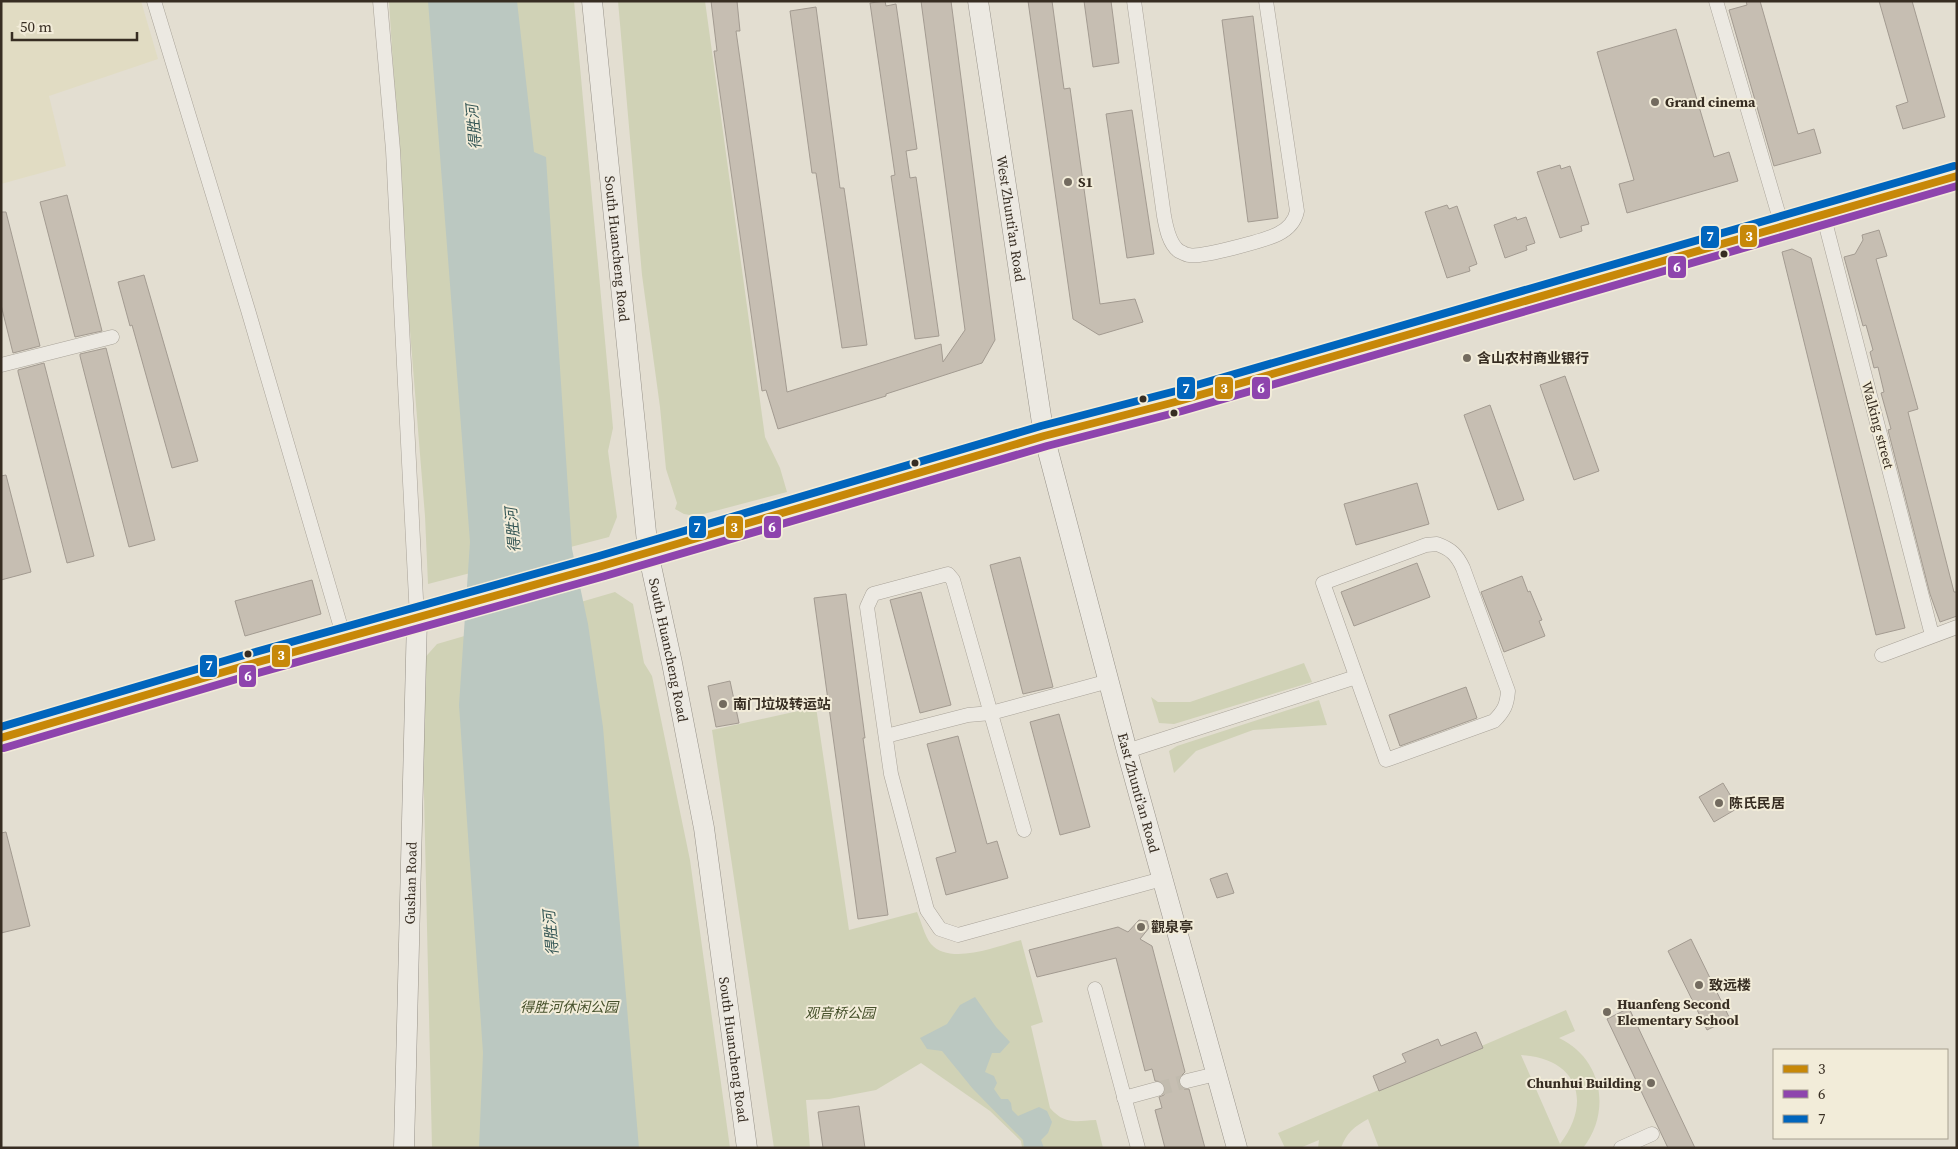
<svg xmlns="http://www.w3.org/2000/svg" width="1958" height="1149" font-family="'Source Serif 4','Noto Sans SC',serif">
<style>
.farmland{fill:#e1dcc3}
.green{fill:#d0d2b6;fill-rule:evenodd}
.water{fill:#bbc8c1}
.building{fill:#c6beb2;stroke:#a39b91}
.lines{fill:none;stroke-linecap:round;stroke-linejoin:round}
.street-tunnel{stroke:#c1bbae;stroke-width:14;stroke-dasharray:14 7;stroke-linecap:butt}
.street-casing{stroke:#a9a399;stroke-width:15}
.secondary-casing{stroke:#98938a;stroke-width:21}
.street{stroke:#ece9e2;stroke-width:14}
.secondary{stroke:#ece9e2;stroke-width:20}
.bus-1-casing{stroke:#f2ecd9;stroke-width:11}
.bus-2-casing{stroke:#f2ecd9;stroke-width:11}
.bus-3-casing{stroke:#f2ecd9;stroke-width:11}
.bus-1{stroke:#c78808;stroke-width:8}
.bus-2{stroke:#8e44ad;stroke-width:8}
.bus-3{stroke:#0065bd;stroke-width:8}
.poi-dot{fill:#736b5f;stroke:#f2ecd9;stroke-width:2}
.bus-dot{fill:#372d22;stroke:#f2ecd9;stroke-width:2}
.labels{text-anchor:middle;stroke-width:4;stroke-linejoin:round;paint-order:stroke}
.poi-label{font-size:14px;font-weight:bold;fill:#372d22;stroke:#f2ecd9;text-anchor:start}
.street-label{font-size:14px;fill:#372d22;stroke:#f2ecd9}
.park-label{font-size:14px;font-style:italic;fill:#46512b;stroke:#f2ecd9}
.water-label{font-size:15px;font-style:italic;fill:#335554;stroke:#f2ecd9}
.line-badge{stroke:#f2ecd9;stroke-width:2}
.badge-label{font-size:14px;text-anchor:middle;font-weight:bold;fill:#fff}
</style>
<rect width="100%" height="100%" fill="#e3ded1"/>
<polygon class="farmland" points="1,1 141,1 158,59 49,96 66,166 1,184"/>
<g class="green">
<polygon points="389,1 574,1 613,428 608,451 617,517 609,537 428,584 425,516 408,306"/>
<polygon points="618,1 705,1 765,437 780,468 787,492 696,516 684,514 675,509 677,503 666,469 660,407 642,275"/>
<polygon points="615,592 633,604 644,663 652,676 690,860 730,1148 432,1148 421,662 437,644"/>
<polygon points="1304,663 1312,682 1174,724 1159,723 1151,697 1158,702 1190,702"/>
<polygon points="1319,700 1327,725 1253,730 1196,751 1174,773 1169,751 1177,746"/>
<path d="M 816,707 L 849,930 L 917,912 C 921,921 925,937 931,944 C 950,966 998,946 1021,940 L 1043,1022 L 1031,1026 L 1050,1108 C 1065,1125 1075,1121 1096,1120 L 1103,1148 L 1022,1148 L 1021,1141 L 990,1111 L 921,1063 L 876,1090 L 829,1099 L 806,1100 L 810,1148 L 774,1148 L 712,730 Z"/>
<path d="M 1566,1010 L 1575,1031 L 1559,1038 C 1602,1058 1612,1111 1583,1148 L 1379,1148 L 1368,1119 C 1355,1126 1346,1133 1341,1148 L 1318,1148 L 1319,1140 L 1300,1148 L 1285,1148 L 1278,1133 ZM 1521,1055 C 1577,1058 1593,1101 1560,1144 Z"/>
</g>
<g class="water">
<polygon points="428,1 517,1 534,152 546,157 572,549 588,624 603,727 639,1148 479,1148 483,1053 459,705 470,542"/>
<polygon points="975,997 996,1027 1010,1042 1000,1053 992,1053 985,1072 994,1076 997,1083 994,1089 1001,1099 1008,1099 1011,1103 1012,1110 1018,1116 1039,1107 1047,1111 1052,1122 1048,1133 1041,1140 1044,1148 1024,1148 1023,1140 973,1089 942,1051 927,1049 920,1038 947,1024 960,1005"/>
</g>
<g class="building">
<polygon points="711,1 737,1 740,31 736,31 787,392 941,344 943,362 965,330 921,1 951,1 995,340 982,363 886,394 886,396 778,429 766,390 762,391 714,51 717,51"/>
<polygon points="885,1 886,6 896,4 917,149 906,151 910,178 916,177 939,336 915,339 891,176 895,175 870,3"/>
<polygon points="1028,1 1052,1 1064,89 1070,88 1100,304 1135,299 1143,322 1099,335 1073,319"/>
<polygon points="1084,1 1111,1 1119,63 1093,67"/>
<polygon points="1746,1 1760,1 1798,134 1814,129 1821,153 1774,166 1729,10 1747,5"/>
<polygon points="1879,1 1912,1 1945,117 1903,129 1896,106 1908,102"/>
<polygon points="816,7 840,188 844,188 867,345 842,348 816,173 812,173 790,11"/>
<polygon points="1253,16 1278,218 1248,222 1222,20"/>
<polygon points="1676,29 1714,157 1729,152 1738,181 1627,213 1619,184 1634,180 1597,52"/>
<polygon points="1132,110 1154,254 1127,258 1106,114"/>
<polygon points="1560,165 1561,169 1570,166 1589,224 1581,226 1582,231 1560,238 1537,172"/>
<polygon points="67,195 102,331 75,337 40,202"/>
<polygon points="1447,205 1449,209 1457,206 1477,264 1469,267 1470,271 1447,278 1425,212"/>
<polygon points="1,212 6,212 40,346 13,353 1,305"/>
<polygon points="1516,217 1517,220 1526,217 1535,243 1526,246 1527,250 1505,258 1494,225"/>
<polygon points="1879,230 1887,256 1876,259 1918,409 1908,412 1954,592 1957,592 1957,616 1940,622 1930,594 1888,430 1891,429 1881,393 1884,392 1878,367 1874,368 1870,352 1873,350 1866,325 1863,326 1844,257 1855,254 1863,240 1862,235"/>
<polygon points="1792,249 1811,258 1905,628 1876,635 1782,252"/>
<polygon points="144,275 198,461 172,468 132,325 130,326 118,282"/>
<polygon points="106,348 155,540 129,547 80,356 80,354"/>
<polygon points="44,363 94,556 67,563 18,372 18,370"/>
<polygon points="1565,376 1599,471 1574,480 1540,385"/>
<polygon points="1490,405 1524,500 1498,510 1464,415"/>
<polygon points="6,475 31,572 1,580 1,476"/>
<polygon points="1417,483 1429,524 1356,545 1344,504"/>
<polygon points="1020,557 1053,687 1023,694 990,565"/>
<polygon points="1417,563 1430,597 1354,626 1341,592"/>
<polygon points="1522,576 1528,592 1530,591 1542,620 1539,621 1545,636 1504,652 1481,592"/>
<polygon points="312,580 321,614 245,636 235,601"/>
<polygon points="921,592 951,705 920,713 890,600"/>
<polygon points="846,594 865,738 863,738 888,915 858,919 814,598"/>
<polygon points="730,681 739,723 716,727 708,686"/>
<polygon points="1466,687 1477,718 1400,746 1389,715"/>
<polygon points="1059,714 1090,827 1060,835 1030,722"/>
<polygon points="958,736 987,844 997,841 1008,878 946,895 936,858 956,852 927,744"/>
<polygon points="1723,783 1738,808 1714,822 1699,797"/>
<polygon points="6,832 30,926 1,933 1,833"/>
<polygon points="1227,873 1234,893 1217,898 1210,879"/>
<polygon points="1139,920 1147,921 1149,928 1140,939 1152,946 1185,1072 1179,1078 1179,1084 1184,1089 1189,1089 1205,1148 1165,1148 1155,1110 1162,1108 1159,1097 1164,1095 1166,1087 1163,1082 1155,1081 1152,1069 1145,1071 1116,958 1037,977 1029,950 1118,927 1128,932"/>
<polygon points="1691,939 1730,1019 1707,1030 1668,951"/>
<polygon points="1629,1008 1695,1148 1668,1148 1607,1019"/>
<polygon points="1476,1032 1483,1048 1379,1091 1373,1076 1406,1062 1402,1054 1438,1039 1441,1046"/>
<polygon points="859,1106 865,1148 823,1148 818,1112"/>
</g>
<g class="lines">
<polyline class="street-tunnel" points="1157,1089 1187,1081"/>
<defs>
<g id="street">
<polyline points="154,1 248,310 344,638"/>
<polyline points="380,1 393,150 417,618"/>
<path d="M 1134,1 L 1164,216 C 1166,227 1169,244 1179,251 C 1181,252 1186,255 1189,255 C 1201,258 1266,240 1278,234 C 1288,229 1295,221 1297,211 L 1266,1"/>
<polyline points="1716,1 1782,226"/>
<polyline points="1823,214 1932,635"/>
<polyline points="1,365 112,337"/>
<path d="M 1437,544 C 1451,549 1457,555 1463,568 L 1508,691 C 1507,705 1504,711 1494,721 L 1386,760 L 1323,583 L 1426,545 Z"/>
<polyline points="1882,655 1957,627"/>
<polyline points="886,736 968,715 991,713 1109,681"/>
<polyline points="1127,751 1356,677"/>
<polyline points="1024,830 953,580 948,574 873,594 867,607 891,774 927,910 940,929 958,935 1162,879"/>
<polyline points="1095,989 1138,1148"/>
<polyline points="1187,1081 1216,1074"/>
<polyline points="1124,1098 1157,1089"/>
<polyline points="1621,1148 1652,1134"/>
</g>
<g id="secondary">
<path id="s1" d="M 592,1 L 648,552 L 672,663 L 704,828 L 747,1148"/>
<path id="s2" d="M 978,1 L 1044,436 L 1127,751 L 1237,1148"/>
<polyline points="1,738 244,666 602,566 1044,436 1179,401 1957,176"/>
<path id="s3" d="M 404,1148 L 417,618"/>
</g>
</defs>
<use href="#street" class="street-casing"/>
<use href="#secondary" class="secondary-casing"/>
<use href="#street" class="street"/>
<use href="#secondary" class="secondary"/>
<defs>
<polyline id="bus-1" points="1,738 244,666 602,566 1044,436 1179,401 1957,176"/>
<polyline id="bus-2" points="4,748 247,676 605,576 1047,446 1182,411 1957,186"/>
<polyline id="bus-3" points="1,727 241,656 599,556 1041,426 1176,391 1954,166"/>
</defs>
<use href="#bus-1" class="bus-1-casing"/>
<use href="#bus-2" class="bus-2-casing"/>
<use href="#bus-3" class="bus-3-casing"/>
<use href="#bus-1" class="bus-1"/>
<use href="#bus-2" class="bus-2"/>
<use href="#bus-3" class="bus-3"/>
</g>
<g class="poi-dot">
<circle cx="1655" cy="102" r="5"/>
<circle cx="1068" cy="182" r="5"/>
<circle cx="1467" cy="358" r="5"/>
<circle cx="723" cy="704" r="5"/>
<circle cx="1719" cy="803" r="5"/>
<circle cx="1141" cy="927" r="5"/>
<circle cx="1699" cy="985" r="5"/>
<circle cx="1607" cy="1012" r="5"/>
<circle cx="1651" cy="1083" r="5"/>
</g>
<g class="bus-dot">
<circle cx="1724" cy="254" r="4.5"/>
<circle cx="1143" cy="399" r="4.5"/>
<circle cx="1174" cy="413" r="4.5"/>
<circle cx="915" cy="463" r="4.5"/>
<circle cx="248" cy="654" r="4.5"/>
</g>
<g class="labels">
<g class="poi-label">
<text x="1665" y="107">Grand cinema</text>
<text x="1078" y="187">S1</text>
<text x="1477" y="363">含山农村商业银行</text>
<text x="733" y="709">南门垃圾转运站</text>
<text x="1729" y="808">陈氏民居</text>
<text x="1151" y="932">觀泉亭</text>
<text x="1709" y="990">致远楼</text>
<text x="1617" y="1009">Huanfeng Second<tspan x="1617" dy="16">Elementary School</tspan></text>
<text x="1641" y="1088" text-anchor="end">Chunhui Building</text>
</g>
<g class="street-label">
<text dy="5" stroke="none"><textPath href="#s2" startOffset="220">West Zhunti'an Road</textPath></text>
<text dy="5" stroke="none"><textPath href="#s1" startOffset="249">South Huancheng Road</textPath></text>
<text transform="translate(1878 425) rotate(75)" y="5">Walking street</text>
<text dy="5" stroke="none"><textPath href="#s1" startOffset="654">South Huancheng Road</textPath></text>
<text dy="5" stroke="none"><textPath href="#s2" startOffset="809">East Zhunti'an Road</textPath></text>
<text dy="5" stroke="none"><textPath href="#s3" startOffset="265">Gushan Road</textPath></text>
<text dy="5" stroke="none"><textPath href="#s1" startOffset="1059">South Huancheng Road</textPath></text>
</g>
<g class="park-label">
<text x="569" y="1012">得胜河休闲公园</text>
<text x="840" y="1018">观音桥公园</text>
</g>
<g class="water-label">
<text transform="translate(474 127) rotate(-95)" y="5">得胜河</text>
<text transform="translate(513 530) rotate(-95)" y="5">得胜河</text>
<text transform="translate(551 933) rotate(-95)" y="5">得胜河</text>
</g>
</g>
<g class="line-badge">
<rect x="1739" y="224" width="19" height="24" rx="5" fill="#c78808"/>
<rect x="1700" y="225" width="20" height="24" rx="5" fill="#0065bd"/>
<rect x="1667" y="255" width="20" height="24" rx="5" fill="#8e44ad"/>
<rect x="1214" y="376" width="20" height="24" rx="5" fill="#c78808"/>
<rect x="1251" y="376" width="20" height="24" rx="5" fill="#8e44ad"/>
<rect x="1176" y="376" width="20" height="24" rx="5" fill="#0065bd"/>
<rect x="763" y="515" width="19" height="24" rx="5" fill="#8e44ad"/>
<rect x="725" y="515" width="19" height="24" rx="5" fill="#c78808"/>
<rect x="688" y="515" width="19" height="24" rx="5" fill="#0065bd"/>
<rect x="271" y="644" width="20" height="24" rx="5" fill="#c78808"/>
<rect x="199" y="654" width="19" height="24" rx="5" fill="#0065bd"/>
<rect x="238" y="664" width="19" height="24" rx="5" fill="#8e44ad"/>
</g>
<g class="badge-label">
<text x="1749" y="241">3</text>
<text x="1710" y="241">7</text>
<text x="1677" y="272">6</text>
<text x="1224" y="393">3</text>
<text x="1261" y="393">6</text>
<text x="1186" y="393">7</text>
<text x="772" y="532">6</text>
<text x="734" y="532">3</text>
<text x="697" y="532">7</text>
<text x="281" y="660">3</text>
<text x="209" y="670">7</text>
<text x="248" y="681">6</text>
</g>
<rect width="1958" height="1149" fill="none" stroke="#372d22" stroke-width="5"/>
<rect x="1773" y="1049" width="175" height="90" fill="#f2ecd9" stroke="#a7a090"/>
<rect x="1783" y="1065" width="25" height="8" fill="#c78808" stroke="#a7a090"/>
<text x="1818" y="1074" font-size="15" fill="#372d22">3</text>
<rect x="1783" y="1090" width="25" height="8" fill="#8e44ad" stroke="#a7a090"/>
<text x="1818" y="1099" font-size="15" fill="#372d22">6</text>
<rect x="1783" y="1115" width="25" height="8" fill="#0065bd" stroke="#a7a090"/>
<text x="1818" y="1124" font-size="15" fill="#372d22">7</text>
<path d="M12 32v8h125v-8" fill="none" stroke="#372d22" stroke-width="2.5"/>
<text x="20" y="32" font-size="15" fill="#372d22" stroke="#f2ecd9" stroke-width="4" paint-order="stroke">50 m</text>
</svg>
